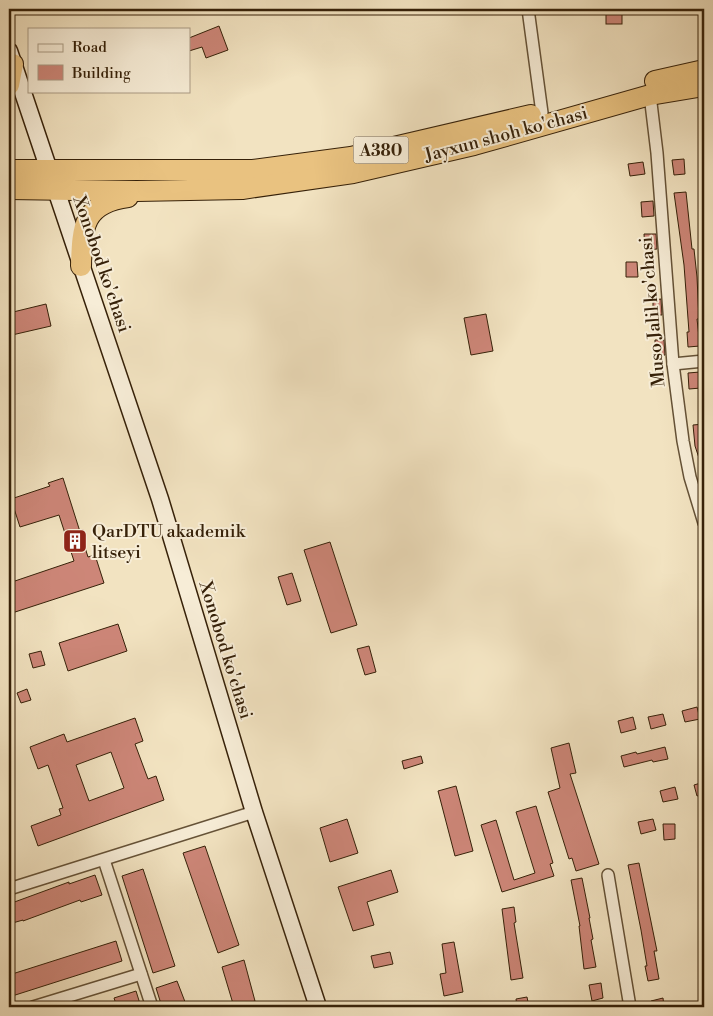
<svg xmlns="http://www.w3.org/2000/svg" width="713" height="1016" font-family="'Libre Bodoni',serif">
<style>
.building{fill:#cd8678;stroke:#362109;fill-rule:evenodd}
.lines{fill:none;stroke-linecap:round;stroke-linejoin:round}
.minor-casing{stroke:#655237;stroke-width:14}
.secondary-casing{stroke:#362109;stroke-width:19}
.trunk-casing{stroke:#362109;stroke-width:22}
.minor{stroke:#f7edd7;stroke-width:11}
.secondary{stroke:#f7edd7;stroke-width:16}
.trunk{stroke:#e9c280;stroke-width:20}
.labels{text-anchor:middle;stroke-width:4;stroke-linejoin:round;paint-order:stroke}
.shield{fill:#f7edd7;stroke:#705e47;stroke-width:1}
.shield-label{font-size:16px;font-weight:bold;fill:#362109}
.street-label{font-size:18px;fill:#362109;stroke:#f7edd7}
.poi-label{font-size:18px;fill:#362109;stroke:#f7edd7;text-anchor:start}
</style>
<rect width="100%" height="100%" fill="#f2e3c1"/>
<filter id="stains"><feTurbulence type="fractalNoise" baseFrequency=".004" numOctaves="4"/><feColorMatrix values="0 0 0 0 .2 0 0 0 0 .09 0 0 0 0 .02 0 0 0 .5 -.17"/></filter>
<radialGradient id="worn" r=".72"><stop offset=".6" stop-color="#630" stop-opacity="0"/><stop offset="1" stop-color="#630" stop-opacity=".3"/></radialGradient>
<g class="building">
<rect x="606" y="9" width="16" height="15"/>
<polygon points="219,26 228,50 206,58 202,47 189,51 189,38"/>
<polygon points="684,159 685,174 674,175 672,160"/>
<polygon points="643,162 645,174 630,176 628,164"/>
<polygon points="686,192 692,249 694,249 697,277 699,319 697,319 700,346 688,347 687,332 689,332 684,265 674,193"/>
<polygon points="653,201 654,216 642,217 641,202"/>
<polygon points="644,234 656,234 657,249 645,250"/>
<polygon points="626,262 637,262 638,277 626,277"/>
<polygon points="661,299 662,315 653,315 653,300"/>
<polygon points="46,304 51,326 12,335 9,313"/>
<polygon points="486,314 493,351 471,355 464,318"/>
<polygon points="655,340 664,340 665,355 655,356"/>
<polygon points="700,372 701,388 689,389 688,373"/>
<polygon points="704,424 704,470 703,470 695,446 693,425"/>
<polygon points="63,478 88,557 95,555 104,583 9,614 9,583 74,561 59,515 20,527 11,499 50,486 48,483"/>
<polygon points="330,542 357,625 331,633 304,550"/>
<polygon points="292,573 301,601 287,605 278,577"/>
<polygon points="118,624 127,651 68,671 59,643"/>
<polygon points="369,646 376,672 365,675 357,649"/>
<polygon points="41,651 45,665 33,668 29,654"/>
<polygon points="27,689 31,700 21,703 17,693"/>
<polygon points="697,707 700,719 685,722 682,711"/>
<polygon points="663,714 666,725 651,729 648,717"/>
<polygon points="633,717 636,729 621,733 618,721"/>
<path d="M 135,718 L 143,741 L 135,744 L 148,779 L 156,776 L 164,800 L 38,846 L 31,826 L 61,815 L 59,809 L 63,808 L 48,765 L 38,769 L 30,747 L 64,734 L 67,742 ZM 111,752 L 124,788 L 89,801 L 76,765 Z"/>
<polygon points="569,743 576,773 570,774 599,864 576,871 572,858 569,859 548,792 560,788 551,748"/>
<polygon points="665,747 668,759 653,762 652,760 624,767 621,756 636,752 637,754"/>
<polygon points="421,756 423,763 404,769 402,761"/>
<polygon points="704,782 704,794 697,796 694,785"/>
<polygon points="456,786 473,851 455,856 438,791"/>
<polygon points="675,787 678,799 663,802 660,791"/>
<polygon points="536,806 553,863 550,864 554,876 502,892 481,825 496,820 514,880 535,873 516,812"/>
<polygon points="347,819 358,853 330,862 320,828"/>
<polygon points="653,819 656,830 641,834 638,822"/>
<polygon points="663,824 675,824 675,839 664,840"/>
<polygon points="205,846 239,945 218,953 183,853"/>
<polygon points="639,863 657,951 654,951 659,979 648,981 645,966 647,966 641,930 628,865"/>
<polygon points="143,869 175,966 153,973 122,876"/>
<polygon points="391,870 398,892 367,902 374,925 353,931 338,887"/>
<polygon points="95,875 102,895 81,902 80,900 23,921 23,920 9,924 9,904 69,882 69,884"/>
<polygon points="582,878 590,918 589,918 593,939 591,940 596,967 584,969 579,926 580,926 571,880"/>
<polygon points="514,907 516,922 514,923 523,978 511,980 502,909"/>
<polygon points="116,941 122,961 9,997 9,975"/>
<polygon points="454,942 463,992 444,996 440,974 446,973 442,944"/>
<polygon points="390,952 393,964 374,968 371,956"/>
<polygon points="244,960 255,1001 234,1007 222,967"/>
<polygon points="177,981 187,1007 162,1007 156,988"/>
<polygon points="601,983 603,998 592,1001 589,985"/>
<polygon points="136,991 141,1007 117,1007 114,998"/>
<polygon points="527,997 529,1007 517,1007 516,999"/>
<polygon points="663,998 664,1007 653,1007 651,1001"/>
</g>
<g class="lines">
<defs>
<g id="minor">
<polyline points="528,9 542,113"/>
<polyline points="650,95 657,153 673,364 683,441 690,477 704,523"/>
<polyline points="673,364 704,361"/>
<polyline points="104,860 152,1007"/>
<polyline points="608,875 630,1007"/>
<polyline points="9,889 254,812"/>
<polyline points="33,1007 141,974"/>
</g>
<g id="secondary">
<polyline points="9,51 49,170"/>
<polyline points="56,190 160,499 254,812 318,1007"/>
</g>
<g id="trunk">
<polyline points="655,81 704,70"/>
<polyline points="9,85 13,64"/>
<polyline points="9,170 253,170 351,157 531,115"/>
<polyline points="9,189 137,191 242,189 353,173 474,145 650,95 704,86"/>
<path d="M 81,266 C 82,227 83,203 128,197"/>
</g>
</defs>
<use href="#minor" class="minor-casing"/>
<use href="#secondary" class="secondary-casing"/>
<use href="#trunk" class="trunk-casing"/>
<use href="#minor" class="minor"/>
<use href="#secondary" class="secondary"/>
<use href="#trunk" class="trunk"/>
</g>
<defs>
<symbol id="building-square" viewBox="-11 -11 22 22"><rect x="-9" y="-9" width="18" height="18" rx="4" fill="#8f2418" stroke="#f7edd7"/><path d="M-4-6H4V6H1V3H-1V6H-4ZM-2.5-4.3h1.7v1.8h-1.7ZM.8-4.3h1.7v1.8H.8ZM-2.5-1h1.7V.8h-1.7ZM.8-1h1.7V.8H.8Z" fill="#fff"/></symbol>
</defs>
<g fill-rule="evenodd">
<use href="#building-square" x="61" y="527" width="28" height="28"/>
</g>
<g class="labels">
<rect class="shield" x="353.5" y="136.5" width="55" height="27" rx="4"/>
<g class="shield-label">
<text x="381" y="156">A380</text>
</g>
<g class="street-label">
<text transform="translate(506 134) rotate(-15)" y="6">Jayxun shoh ko'chasi</text>
<text transform="translate(102 264) rotate(71)" y="6">Xonobod ko'chasi</text>
<text transform="translate(652 312) rotate(-95)" y="6">Muso Jalil ko'chasi</text>
<text transform="translate(226 650) rotate(73)" y="6">Xonobod ko'chasi</text>
</g>
<g class="poi-label">
<text x="92" y="537">QarDTU akademik<tspan x="92" dy="21">litseyi</tspan></text>
</g>
</g>
<rect width="713" height="1016" fill="none" stroke="#f2e3c1" stroke-width="30"/>
<rect x="10" y="10" width="693" height="996" fill="none" stroke="#362109" stroke-width="2.5"/>
<rect x="15" y="15" width="683" height="986" fill="none" stroke="#362109"/>
<rect x="28" y="28" width="162" height="65" fill="#f7edd7" stroke="#aa9b85"/>
<rect x="38" y="44" width="25" height="8" fill="#f7edd7" stroke="#aa9b85"/>
<text x="72" y="52" font-size="15" fill="#362109">Road</text>
<rect x="38" y="65" width="25" height="15" fill="#cd8678" stroke="#aa9b85"/>
<text x="72" y="78" font-size="15" fill="#362109">Building</text>
<rect width="100%" height="100%" filter="url(#stains)"/>
<rect width="100%" height="100%" fill="url(#worn)"/>
</svg>
